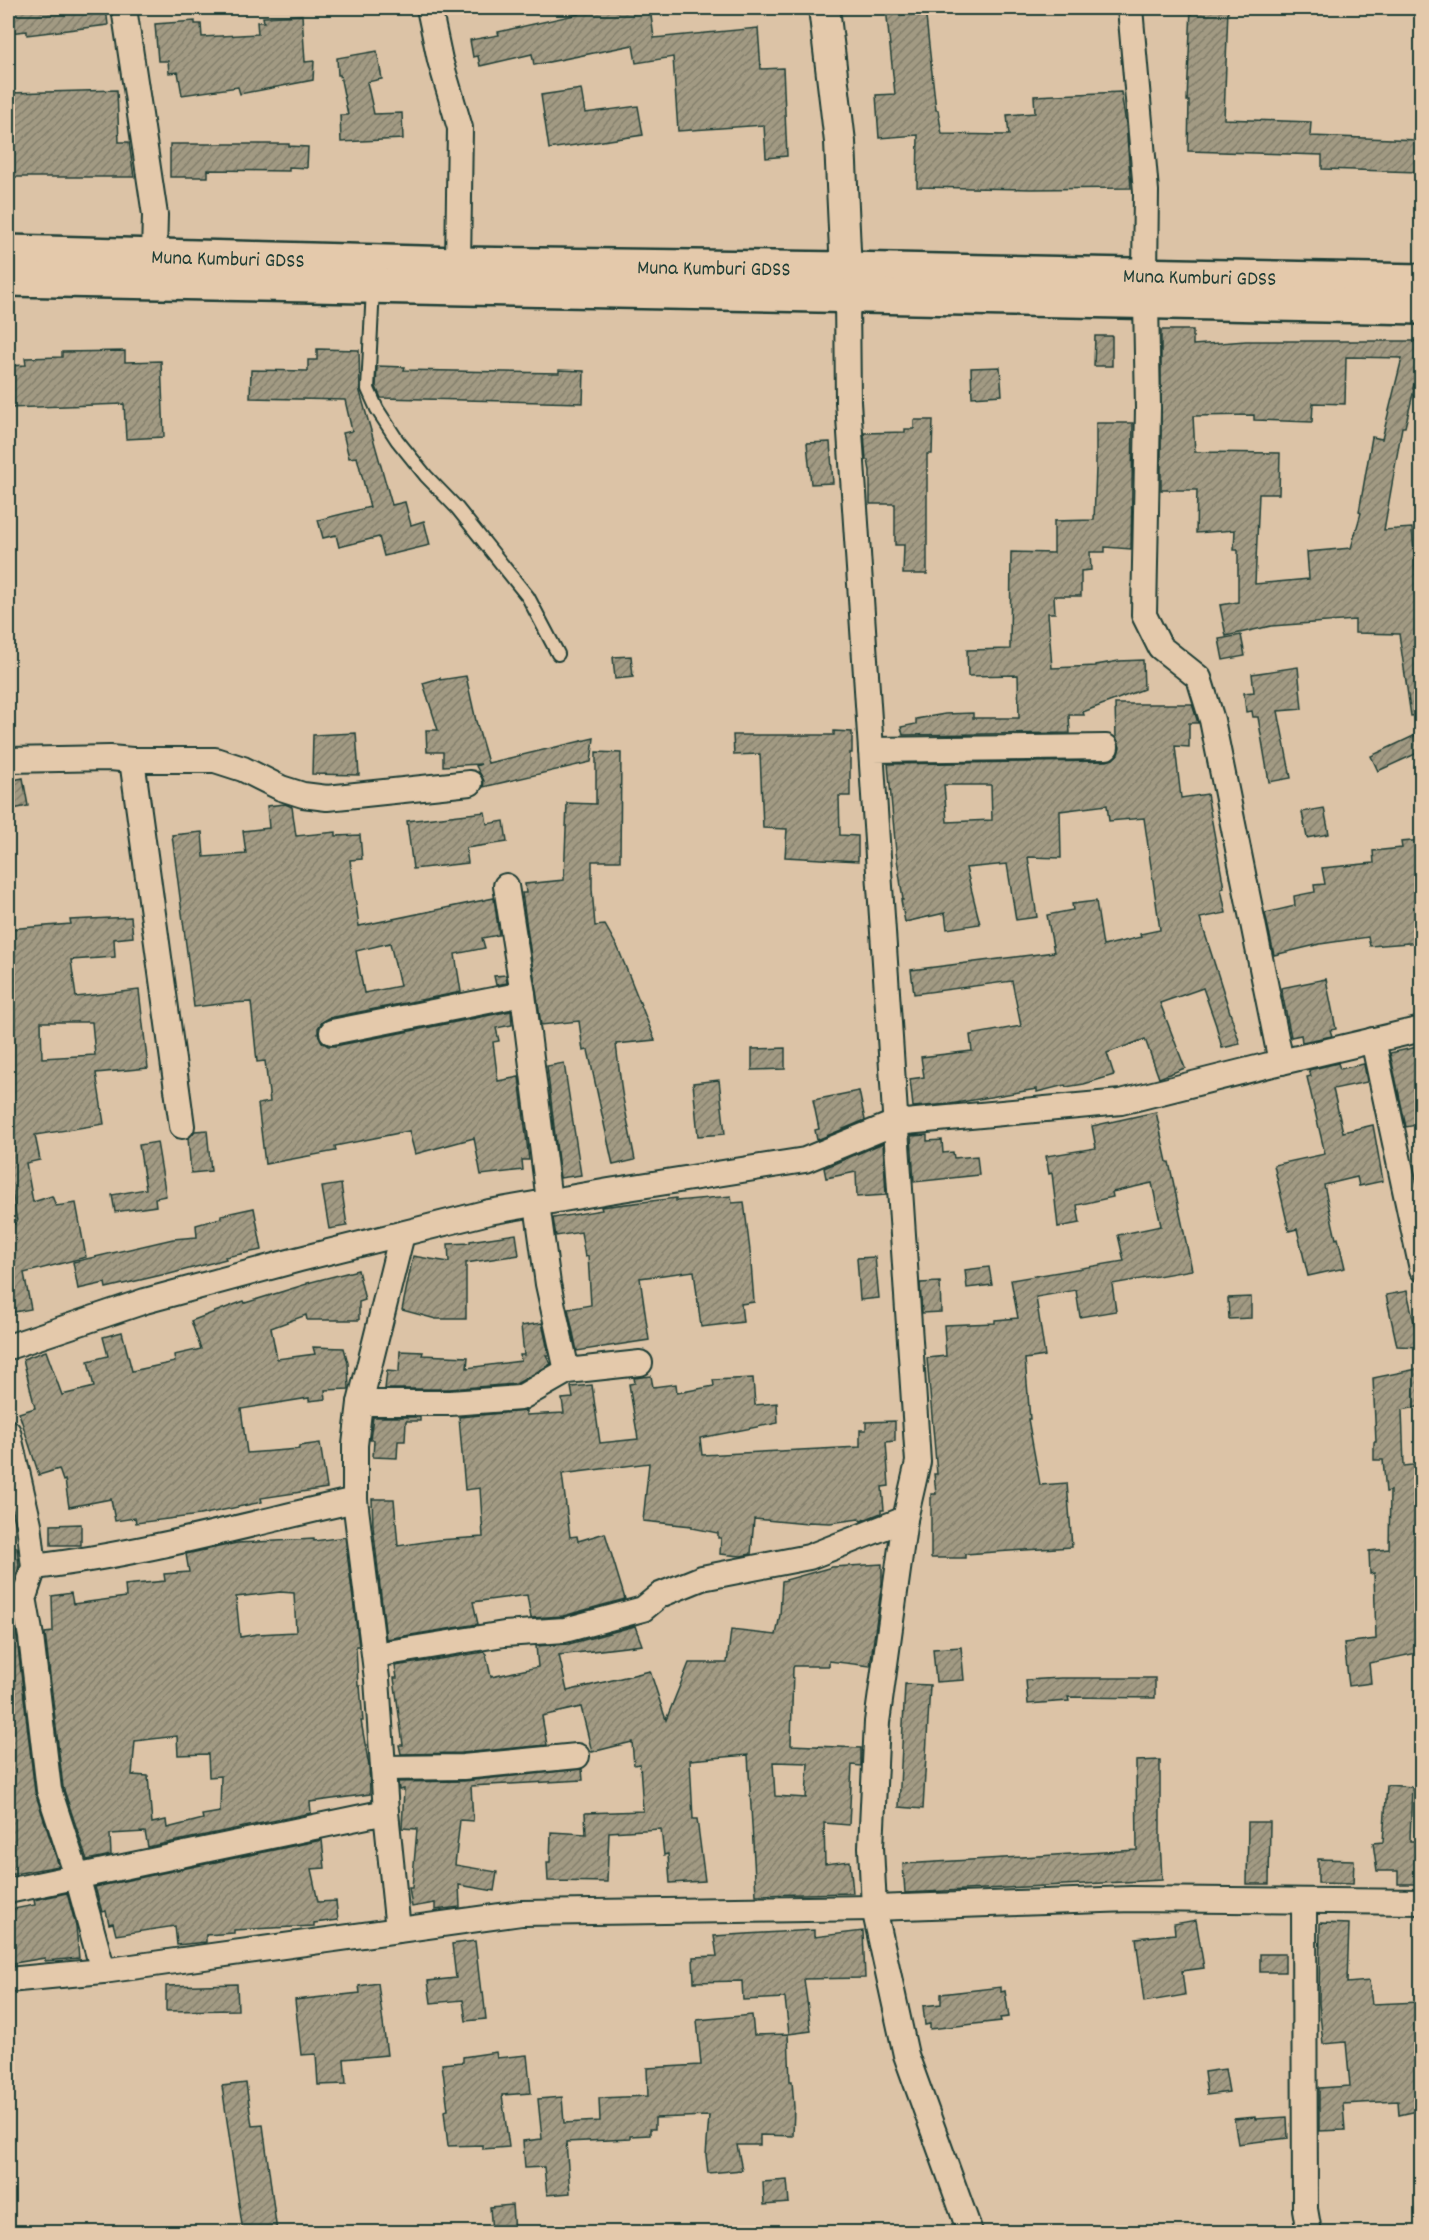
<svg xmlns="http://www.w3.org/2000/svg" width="1429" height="2240" font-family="Dekko,sans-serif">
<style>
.building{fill:url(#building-hatch);stroke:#1f3d34;stroke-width:1.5;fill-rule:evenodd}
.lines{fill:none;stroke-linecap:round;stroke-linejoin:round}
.service-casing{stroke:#1f3d34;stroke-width:16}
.minor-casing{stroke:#1f3d34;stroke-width:28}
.tertiary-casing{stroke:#1f3d34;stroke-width:34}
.trunk-casing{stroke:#1f3d34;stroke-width:38}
.service{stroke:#e4c9ab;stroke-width:12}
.minor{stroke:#e4c9ab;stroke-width:24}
.tertiary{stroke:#e4c9ab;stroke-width:30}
.trunk{stroke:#e4c9ab;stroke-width:33}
.labels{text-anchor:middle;stroke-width:4.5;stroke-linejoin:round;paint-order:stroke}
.street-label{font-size:21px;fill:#1f3d34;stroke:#e4c9ab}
</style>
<defs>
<pattern id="building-hatch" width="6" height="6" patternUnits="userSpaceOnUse" patternTransform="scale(1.5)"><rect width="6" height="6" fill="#a29a83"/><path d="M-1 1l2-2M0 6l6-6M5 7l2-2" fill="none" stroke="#837f6c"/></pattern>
</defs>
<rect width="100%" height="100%" fill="#dcc3a6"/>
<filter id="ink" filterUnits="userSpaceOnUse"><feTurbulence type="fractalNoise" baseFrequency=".0167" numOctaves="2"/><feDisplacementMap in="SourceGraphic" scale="12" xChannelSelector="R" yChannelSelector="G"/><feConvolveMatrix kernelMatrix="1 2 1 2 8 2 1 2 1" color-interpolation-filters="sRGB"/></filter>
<g filter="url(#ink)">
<g class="building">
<polygon points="8,8 106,8 108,25 27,35 27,31 8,33"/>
<polygon points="578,8 650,8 654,38 758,28 761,69 783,68 787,156 766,158 764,125 678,131 673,57 636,63 633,45 534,65 532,54 480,66 478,56 473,57 470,40 499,35 498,32 579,14"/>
<polygon points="886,8 925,8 936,110 938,110 942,134 1009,135 1007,115 1035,113 1034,96 1121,92 1126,124 1131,188 1031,189 917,187 918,135 879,138 876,95 895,94"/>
<polygon points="1191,8 1228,8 1224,119 1311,122 1310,136 1419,140 1419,172 1322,169 1322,155 1188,151 1189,101 1187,101"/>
<polygon points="302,15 305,62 314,61 313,80 240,94 238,87 182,95 178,72 169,73 168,61 158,61 155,24 195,21 195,24 201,24 202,37 258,34 257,22 264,22 263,17"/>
<polygon points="377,51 382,79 367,82 374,114 402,113 403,139 341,142 340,115 348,115 340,75 338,75 337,58"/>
<polygon points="581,89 585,113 638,106 643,135 549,149 541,95"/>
<polygon points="117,90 119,142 129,142 134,177 12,177 10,93"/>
<polygon points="170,144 289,144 289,146 308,147 307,168 289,167 289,171 208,170 208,177 170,177"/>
<path d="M 1161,330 L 1193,330 L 1193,345 L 1246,341 L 1422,341 L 1422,354 L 1413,389 L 1414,390 L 1405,427 L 1402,427 L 1384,530 L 1412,528 L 1416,575 L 1422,574 L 1422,715 L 1411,716 L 1399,634 L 1355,633 L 1355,620 L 1271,626 L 1226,636 L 1220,605 L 1238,602 L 1238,550 L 1234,550 L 1235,530 L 1196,533 L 1197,490 L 1161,490 ZM 1346,357 L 1402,358 L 1382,439 L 1372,437 L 1359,512 L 1361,513 L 1351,548 L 1307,552 L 1309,579 L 1255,584 L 1259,494 L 1279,494 L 1280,453 L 1195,452 L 1193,416 L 1254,415 L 1254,420 L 1312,422 L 1313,403 L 1345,404 Z"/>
<polygon points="1095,336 1112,336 1112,366 1094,366"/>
<polygon points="317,349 359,350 360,392 392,505 405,502 411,525 424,521 430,545 384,556 379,537 339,547 336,535 323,538 318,520 370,507 357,457 349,458 343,433 352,431 345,400 250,398 251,370 308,371 308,360 317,360"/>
<polygon points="125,351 125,362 161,361 164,437 126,439 124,404 8,408 8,366 26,365 25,358 62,357 62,352"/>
<polygon points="377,366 405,367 404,370 559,373 559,370 584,371 583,403 381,398 376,387"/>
<polygon points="1000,367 1002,395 972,397 971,368"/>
<polygon points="914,420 933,420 932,454 927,454 927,574 903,574 904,545 895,545 895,504 870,504 870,471 868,460 866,460 864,433 905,432 905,429 914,429"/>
<polygon points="1096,423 1133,423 1131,549 1105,547 1105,552 1090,552 1091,570 1081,571 1081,596 1054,596 1055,613 1048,613 1052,668 1096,666 1096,665 1119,661 1143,660 1144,689 1083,712 1084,715 1069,715 1070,733 903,735 901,727 916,724 916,719 945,714 973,713 973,718 1019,718 1018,675 968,676 967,650 1010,649 1011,552 1054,553 1054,521 1094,520 1096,468"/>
<polygon points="830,442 833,483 811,484 807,443"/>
<polygon points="1241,635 1245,656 1223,660 1219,639"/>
<polygon points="631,656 633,677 615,679 613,657"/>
<polygon points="1298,667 1302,709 1278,711 1291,778 1269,782 1258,717 1253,717 1252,711 1246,712 1244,693 1254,692 1252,674"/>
<polygon points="466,676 476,721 488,763 594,738 591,762 483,787 484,781 476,766 481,764 443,766 443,752 427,752 426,730 438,730 423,683 440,678 440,680"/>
<path d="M 1115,704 L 1192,704 L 1198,723 L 1189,723 L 1189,747 L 1175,746 L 1181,798 L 1207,794 L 1224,888 L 1221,889 L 1226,913 L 1200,918 L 1240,1044 L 1222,1048 L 1216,1025 L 1203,988 L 1160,1003 L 1185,1068 L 1159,1078 L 1145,1039 L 1107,1053 L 1114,1075 L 1084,1084 L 1066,1087 L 1065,1085 L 1037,1092 L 1037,1089 L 950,1104 L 913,1107 L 910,1079 L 924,1077 L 921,1057 L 972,1051 L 970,1035 L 1021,1026 L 1012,981 L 914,994 L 911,970 L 1054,952 L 1047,915 L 1073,910 L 1072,904 L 1096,901 L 1103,946 L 1141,937 L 1140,934 L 1160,930 L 1144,818 L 1109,821 L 1107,805 L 1060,811 L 1061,858 L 1028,857 L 1037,917 L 1016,920 L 1007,864 L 966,868 L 980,924 L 947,929 L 945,913 L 905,922 L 901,900 L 903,900 L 896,852 L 888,764 L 1107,761 L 1113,759 L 1118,754 L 1120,747 L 1116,737 ZM 944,785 L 991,785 L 992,820 L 947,822 Z"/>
<polygon points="834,731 852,732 852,753 850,753 850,796 839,796 840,835 858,836 858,861 785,857 787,829 763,828 760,754 734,755 733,735 834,735"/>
<polygon points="1422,732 1422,751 1378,771 1371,756"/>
<polygon points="356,733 359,775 312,774 313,735"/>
<polygon points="596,752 621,753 620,861 592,861 592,889 595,926 605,925 618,948 655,1040 616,1044 622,1093 635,1160 613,1165 588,1050 583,1051 579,1021 541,1025 522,893 526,893 525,884 564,880 567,803 596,804"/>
<polygon points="23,778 28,806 8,810 8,781"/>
<path d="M 285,804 L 292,807 L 296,836 L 336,832 L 336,836 L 360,835 L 362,859 L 350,860 L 359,926 L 494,898 L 499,935 L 482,938 L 485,948 L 455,954 L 461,992 L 329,1018 L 322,1022 L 318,1028 L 318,1034 L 322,1042 L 328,1046 L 335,1046 L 511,1011 L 512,1025 L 496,1028 L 499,1041 L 493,1042 L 498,1081 L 519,1077 L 529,1160 L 522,1160 L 523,1170 L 481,1175 L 474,1138 L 415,1154 L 409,1131 L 335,1146 L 336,1151 L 265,1164 L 258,1104 L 270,1102 L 265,1061 L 257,1062 L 251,1002 L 229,1003 L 194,1007 L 172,835 L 202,832 L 204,857 L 246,854 L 243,831 L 269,828 L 267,806 ZM 390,943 L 400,986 L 364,993 L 356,951 Z"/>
<polygon points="1324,808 1329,834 1307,838 1302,812"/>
<polygon points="485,812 487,824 504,821 507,842 466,848 468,863 413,869 407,821"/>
<polygon points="1422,840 1422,942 1370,946 1368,937 1320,944 1274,955 1265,913 1295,906 1294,896 1315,892 1314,885 1325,884 1322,868 1374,863 1373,851 1402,848 1401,842"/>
<path d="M 131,917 L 133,937 L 114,939 L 115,957 L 71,960 L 76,997 L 139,990 L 148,1068 L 96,1073 L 104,1124 L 35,1135 L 40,1160 L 26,1163 L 33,1202 L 52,1196 L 56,1206 L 76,1203 L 86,1257 L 24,1273 L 31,1309 L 8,1313 L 8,1225 L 15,1224 L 15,1221 L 17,1221 L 8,1169 L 8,929 L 71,924 L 70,920 ZM 41,1022 L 92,1022 L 95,1055 L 42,1058 Z"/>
<polygon points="506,975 507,983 496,985 494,976"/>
<polygon points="1326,979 1336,1029 1330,1030 1332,1036 1302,1042 1301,1035 1291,1037 1281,988"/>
<polygon points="1422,1046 1422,1124 1406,1127 1390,1053"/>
<polygon points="785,1048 785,1069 752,1070 752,1049"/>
<polygon points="564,1063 581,1175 560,1178 547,1066"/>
<polygon points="1338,1063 1340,1069 1364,1064 1367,1082 1333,1089 1343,1132 1373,1125 1383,1181 1359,1186 1357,1177 1324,1185 1336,1239 1338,1238 1345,1268 1308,1276 1297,1229 1289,1231 1274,1165 1325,1154 1307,1077 1311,1076 1309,1070"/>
<polygon points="719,1080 725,1134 698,1136 693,1083"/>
<polygon points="859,1091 865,1120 817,1140 815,1130 819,1129 813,1100"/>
<polygon points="1156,1112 1167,1162 1169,1162 1192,1270 1112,1284 1116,1311 1080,1317 1076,1290 1036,1297 1045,1356 1025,1359 1030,1419 1028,1419 1040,1485 1067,1483 1072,1547 965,1554 965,1558 931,1558 931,1494 936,1494 934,1474 937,1474 927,1358 946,1356 944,1325 995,1323 995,1320 1018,1318 1011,1280 1124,1261 1118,1235 1161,1226 1152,1183 1112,1192 1113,1197 1077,1205 1080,1223 1058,1227 1052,1173 1049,1174 1046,1156 1096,1148 1092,1126"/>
<polygon points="207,1130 211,1171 191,1173 188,1138 195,1131"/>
<polygon points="927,1135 927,1141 942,1140 943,1153 953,1152 954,1158 977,1156 979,1175 914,1182 911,1136"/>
<polygon points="157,1142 166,1196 155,1198 156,1206 115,1212 112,1195 146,1189 139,1145"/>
<polygon points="883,1143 886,1195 857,1197 856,1172 826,1178 824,1168"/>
<polygon points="341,1184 347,1226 329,1229 322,1187"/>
<polygon points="731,1196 732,1203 744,1202 750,1251 754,1302 741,1304 743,1322 701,1327 694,1271 640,1278 649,1340 577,1351 568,1309 591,1305 588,1256 585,1257 581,1232 556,1236 553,1218 602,1210 601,1207 676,1198 676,1201"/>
<polygon points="254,1208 262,1250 225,1257 226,1259 166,1275 166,1274 106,1288 105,1283 78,1289 73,1262 173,1239 197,1237 196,1225 221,1218 221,1215"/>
<polygon points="516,1234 519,1255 466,1263 466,1319 436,1319 402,1310 413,1256 449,1262 448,1244 470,1243 470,1241"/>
<polygon points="875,1257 879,1298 860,1300 857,1258"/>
<polygon points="989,1267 992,1285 967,1288 965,1270"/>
<polygon points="358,1270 365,1300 359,1302 359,1320 307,1320 306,1315 271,1328 277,1359 315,1354 313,1347 344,1348 348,1363 349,1389 325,1390 326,1399 309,1401 309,1398 241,1409 247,1453 299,1449 299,1446 320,1443 327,1488 261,1498 262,1502 200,1515 136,1523 135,1518 115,1521 111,1499 69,1507 65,1480 63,1481 59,1469 39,1475 19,1413 35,1408 23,1359 46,1351 62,1395 94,1387 88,1361 108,1356 103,1337 122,1332 132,1371 175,1362 174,1355 201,1349 191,1321 244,1301 245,1303 307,1284 307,1283"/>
<polygon points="940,1282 941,1312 922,1313 920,1283"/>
<polygon points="1407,1291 1417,1336 1419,1347 1397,1346 1386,1295"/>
<polygon points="1251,1297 1251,1318 1229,1319 1228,1298"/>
<polygon points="542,1323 549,1355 546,1355 551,1364 516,1384 449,1389 385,1389 387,1371 399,1372 400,1351 423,1352 422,1355 468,1357 467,1368 521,1361 520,1355 524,1355 521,1326"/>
<polygon points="1422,1368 1422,1406 1402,1410 1404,1466 1421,1464 1422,1489 1419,1489 1418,1535 1422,1652 1369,1663 1371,1683 1349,1686 1344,1643 1376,1639 1374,1573 1370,1574 1369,1551 1389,1549 1390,1491 1386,1492 1383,1460 1374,1460 1374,1442 1376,1442 1373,1378"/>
<polygon points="651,1376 653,1387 676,1384 677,1393 714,1386 713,1380 753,1378 755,1405 777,1403 778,1423 700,1438 702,1455 860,1447 860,1430 866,1430 866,1422 895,1421 895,1441 886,1442 889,1486 882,1487 884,1510 881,1510 881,1513 861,1521 859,1519 830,1523 808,1522 807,1524 754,1519 751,1554 741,1556 720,1554 721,1538 718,1538 718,1533 692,1528 692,1526 643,1521 649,1463 562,1474 570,1537 577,1536 578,1541 605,1533 625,1599 563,1616 531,1618 527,1595 473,1602 478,1624 386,1639 373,1526 372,1499 394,1499 398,1546 438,1540 483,1537 480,1488 465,1490 459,1417 526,1411 526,1415 564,1413 562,1399 573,1398 571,1387 592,1385 600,1443 638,1439 629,1384 635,1383 634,1378"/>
<polygon points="373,1417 420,1417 420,1421 406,1421 405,1441 398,1441 397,1458 373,1457 374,1440 370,1440"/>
<polygon points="81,1524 81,1545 51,1545 51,1525"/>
<path d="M 345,1537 L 359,1646 L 356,1646 L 358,1686 L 360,1686 L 363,1721 L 361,1721 L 369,1766 L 370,1794 L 310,1802 L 311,1813 L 148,1847 L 145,1832 L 110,1834 L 111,1855 L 87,1860 L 63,1787 L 45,1633 L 53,1632 L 52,1596 L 71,1593 L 73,1604 L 126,1597 L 125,1585 L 165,1581 L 164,1574 L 189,1572 L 186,1554 L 237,1543 L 314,1539 L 314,1541 ZM 280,1592 L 294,1593 L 296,1632 L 257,1634 L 240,1637 L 236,1597 ZM 177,1736 L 178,1755 L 208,1754 L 209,1777 L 221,1776 L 220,1812 L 202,1815 L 203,1819 L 167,1828 L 166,1820 L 152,1823 L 148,1776 L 132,1775 L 135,1741 Z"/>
<polygon points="17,1547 19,1566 10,1599 17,1639 35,1792 59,1866 8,1875 8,1548"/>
<path d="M 882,1564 L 882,1583 L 870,1666 L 829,1661 L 829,1666 L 794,1666 L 793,1668 L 791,1745 L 861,1748 L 861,1766 L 852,1765 L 849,1825 L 824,1823 L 825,1864 L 850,1861 L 853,1893 L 756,1895 L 748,1755 L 690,1760 L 693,1819 L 697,1819 L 705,1881 L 670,1883 L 668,1854 L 664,1855 L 661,1829 L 609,1832 L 607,1882 L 548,1881 L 547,1862 L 550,1862 L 551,1832 L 586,1834 L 585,1813 L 643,1811 L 640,1764 L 634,1765 L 632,1742 L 592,1752 L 581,1707 L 542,1716 L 547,1745 L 462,1753 L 401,1754 L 399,1745 L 403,1745 L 394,1678 L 397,1678 L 395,1666 L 484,1652 L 486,1654 L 491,1677 L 538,1667 L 536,1646 L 569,1644 L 635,1626 L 642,1645 L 559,1655 L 567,1691 L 650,1671 L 666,1720 L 689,1663 L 727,1663 L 731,1630 L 776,1635 L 780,1615 L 782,1581 L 832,1567 ZM 773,1762 L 808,1763 L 806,1798 L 775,1796 Z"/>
<polygon points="961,1647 964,1680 936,1682 933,1649"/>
<polygon points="1061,1678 1155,1678 1155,1698 1068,1697 1069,1701 1028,1704 1026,1680"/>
<polygon points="905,1684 930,1685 923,1809 899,1807"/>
<polygon points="1160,1760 1160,1840 1162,1880 905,1893 903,1864 1137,1850 1136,1761"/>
<polygon points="582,1769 583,1780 471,1786 473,1821 460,1820 455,1865 497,1872 494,1891 459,1885 460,1907 435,1910 435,1903 412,1907 409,1888 412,1888 417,1829 402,1828 404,1789 399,1790 398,1782 464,1781"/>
<polygon points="1387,1785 1412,1787 1410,1841 1422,1841 1422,1884 1398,1884 1398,1871 1377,1871 1373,1843 1383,1842"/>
<polygon points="1248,1822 1270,1822 1269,1884 1247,1884"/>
<polygon points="322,1840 325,1868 311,1869 318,1902 336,1901 338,1920 314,1923 314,1926 234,1930 234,1933 206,1935 206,1942 177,1945 175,1926 116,1935 113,1923 109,1924 106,1911 102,1912 95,1887"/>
<polygon points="1318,1859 1354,1860 1353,1884 1318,1883"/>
<polygon points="67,1893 76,1926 79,1958 45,1961 45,1958 8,1964 8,1910 35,1905 34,1900"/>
<polygon points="1196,1920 1204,1968 1182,1971 1185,1995 1144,2002 1136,1938 1175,1934 1174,1924"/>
<polygon points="1320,1923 1349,1924 1347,1983 1369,1981 1372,2004 1420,2002 1421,2025 1416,2025 1422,2072 1422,2110 1399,2115 1398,2101 1343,2104 1345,2130 1319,2131 1319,2088 1350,2086 1346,2042 1323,2044 1319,2003"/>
<polygon points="814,1930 814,1937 863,1931 865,1978 804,1979 811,2031 789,2034 785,1998 743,2000 742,1981 694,1982 693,1957 717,1956 714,1936"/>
<polygon points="475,1941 481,1993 483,1992 486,2019 466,2021 463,2000 431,2003 428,1981 456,1978 452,1944"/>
<rect x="1260" y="1954" width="25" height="18"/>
<polygon points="378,1983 387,2055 344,2059 346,2084 318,2085 316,2054 301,2055 295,2000 360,1993 359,1986"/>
<polygon points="237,1984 238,2010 166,2011 166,1986"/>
<polygon points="1001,1987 1001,1992 1005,1991 1009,2017 1000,2018 1001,2021 930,2029 930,2024 925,2025 923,2006 941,2004 941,1994"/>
<polygon points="752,2015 754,2035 788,2034 790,2081 792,2081 794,2107 793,2136 760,2135 760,2145 737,2145 742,2170 708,2173 706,2155 709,2116 655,2118 655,2129 650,2129 650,2135 630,2136 630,2139 566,2142 570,2193 547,2195 544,2167 525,2168 523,2141 542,2139 538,2099 562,2097 564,2123 600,2121 599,2098 648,2096 647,2068 701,2065 697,2020"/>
<polygon points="496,2052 497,2058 527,2055 531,2093 502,2095 509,2147 483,2149 483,2145 448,2146 444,2111 448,2110 442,2064 463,2062 463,2057"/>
<polygon points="1225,2069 1229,2092 1207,2095 1204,2072"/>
<polygon points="246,2083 252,2126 263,2125 277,2232 243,2232 222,2086"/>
<polygon points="1255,2117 1255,2119 1287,2117 1288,2138 1238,2144 1234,2119"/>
<polygon points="787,2180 789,2203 764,2205 763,2182"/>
<polygon points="512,2205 514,2232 492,2232 490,2207"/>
</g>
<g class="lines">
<defs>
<polyline id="service" points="373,288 368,389 377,409 397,440 426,476 457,508 528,597 558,654"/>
<g id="minor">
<polyline points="124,8 155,215 154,255"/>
<polyline points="429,8 440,60 460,128 458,264"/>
<polyline points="1130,8 1146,191 1145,275"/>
<polyline points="847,296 848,402 871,750"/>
<polyline points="1146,302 1148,408 1144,615 1160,647 1199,678 1212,720 1281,1062 1422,1029"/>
<polyline points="8,760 110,758 132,760 215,760 243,769 281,788 303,795 327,798 470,783"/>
<polyline points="132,760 182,1126"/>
<polyline points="506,886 523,994 549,1201"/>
<polyline points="332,1032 523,994"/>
<polyline points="1373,1040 1422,1269"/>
<polyline points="537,1204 548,1284 567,1371"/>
<polyline points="8,1347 145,1301 300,1259 489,1212 609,1191 805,1160 895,1123 1121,1102 1281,1062"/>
<polyline points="360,1403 450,1403 520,1398 567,1371 640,1363"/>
<polyline points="8,1432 29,1524 34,1567 24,1597 31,1637 49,1790 77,1876 103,1971"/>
<path d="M 34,1567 C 143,1554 249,1524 355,1500"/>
<polyline points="375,1655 504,1634 565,1630 643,1609 660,1595 702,1578 809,1557 905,1519"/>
<polyline points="383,1768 463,1767 577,1756"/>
<polyline points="8,1891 386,1812"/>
<polyline points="1304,1901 1305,2209 1309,2232"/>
<polyline points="398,1930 386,1812 377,1679 355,1500 355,1445 360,1403 402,1234"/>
<polyline points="8,1980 103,1971 521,1913 874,1908 1131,1899 1422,1902"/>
<polyline points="970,2232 906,2055 874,1908 871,1847 877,1722 905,1519 918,1462 871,750 1106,747"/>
</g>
<polyline id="tertiary" points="824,8 840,142 847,294"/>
<g id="trunk">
<path id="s1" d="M 8,252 L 458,264 L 845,269 L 1422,281"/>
<polyline points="8,279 1422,307"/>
</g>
</defs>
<use href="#service" class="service-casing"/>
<use href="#minor" class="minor-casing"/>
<use href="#tertiary" class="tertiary-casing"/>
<use href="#trunk" class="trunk-casing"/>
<use href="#service" class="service"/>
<use href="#minor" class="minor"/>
<use href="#tertiary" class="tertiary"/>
<use href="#trunk" class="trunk"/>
</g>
</g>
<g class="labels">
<g class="street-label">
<text dy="7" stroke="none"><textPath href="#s1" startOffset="220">Muna Kumburi GDSS</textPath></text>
<text dy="7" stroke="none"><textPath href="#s1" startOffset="706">Muna Kumburi GDSS</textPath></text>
<text dy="7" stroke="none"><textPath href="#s1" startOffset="1192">Muna Kumburi GDSS</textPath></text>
</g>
</g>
<rect width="1429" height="2240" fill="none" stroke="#e4c9ab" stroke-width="30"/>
<rect x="15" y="15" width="1399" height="2210" fill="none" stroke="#1f3d34" stroke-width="2" filter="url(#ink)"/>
</svg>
